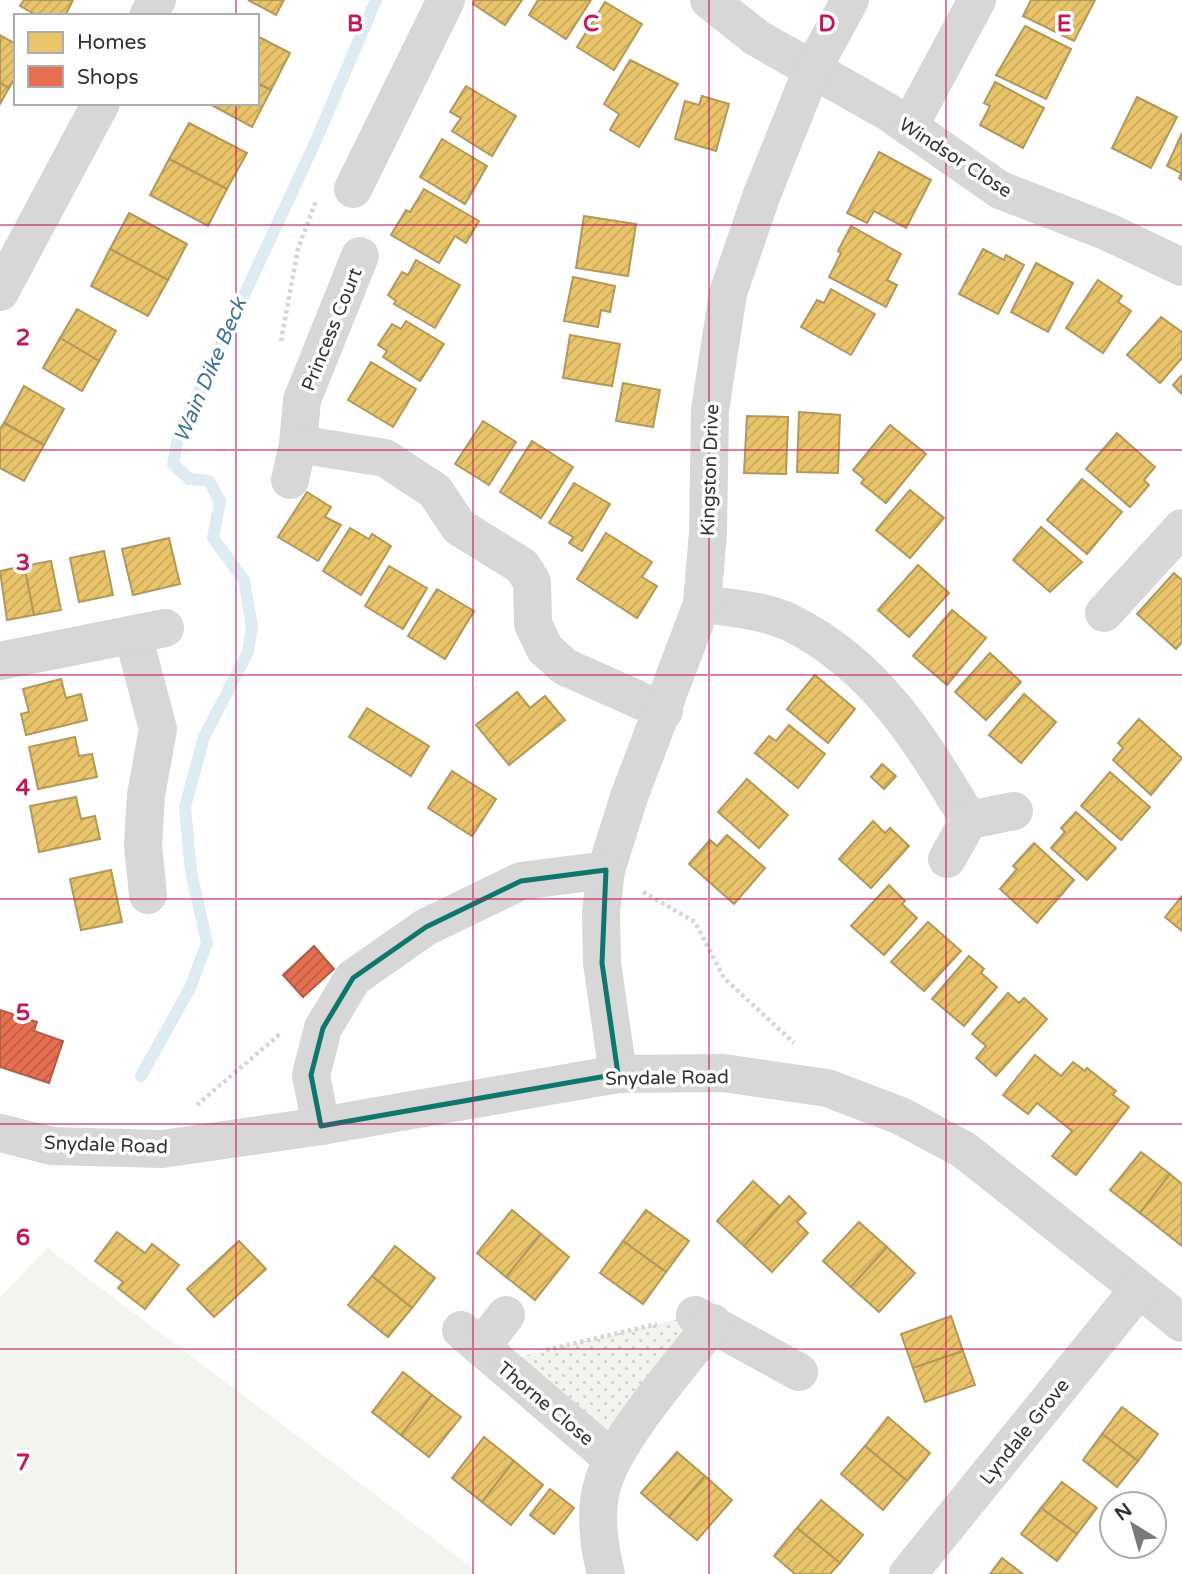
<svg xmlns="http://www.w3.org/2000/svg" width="1182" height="1574" font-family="'Varela Round',sans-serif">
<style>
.grass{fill:url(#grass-dots)}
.park{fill:#f1f5ed}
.homes{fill:url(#homes-hatch);stroke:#b2985a;stroke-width:2}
.shops{fill:url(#shops-hatch);stroke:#b15d48;stroke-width:2}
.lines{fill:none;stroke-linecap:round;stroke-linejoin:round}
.stream{stroke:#ddebf3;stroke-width:12}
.path{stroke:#d6d6d6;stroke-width:4.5;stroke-dasharray:3.5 3.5;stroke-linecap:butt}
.minor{stroke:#d7d7d7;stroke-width:38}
.marked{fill:none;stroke:#0f766e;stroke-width:5;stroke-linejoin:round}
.grid{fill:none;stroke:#c2185b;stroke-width:2;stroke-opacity:0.55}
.labels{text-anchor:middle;stroke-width:7;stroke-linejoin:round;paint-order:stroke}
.street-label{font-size:19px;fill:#333;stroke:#fff}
.water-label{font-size:21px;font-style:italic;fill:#3f7597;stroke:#fff}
.grid-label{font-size:23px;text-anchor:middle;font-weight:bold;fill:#c2185b;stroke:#fff;stroke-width:7;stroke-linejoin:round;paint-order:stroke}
</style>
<defs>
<pattern id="grass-dots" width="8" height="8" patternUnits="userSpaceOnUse" patternTransform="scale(1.75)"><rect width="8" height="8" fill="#f1f5ed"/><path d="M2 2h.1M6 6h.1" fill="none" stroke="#cfd2cc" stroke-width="1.8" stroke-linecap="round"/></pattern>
<pattern id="homes-hatch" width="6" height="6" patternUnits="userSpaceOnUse" patternTransform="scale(1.75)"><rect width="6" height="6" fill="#e9c46a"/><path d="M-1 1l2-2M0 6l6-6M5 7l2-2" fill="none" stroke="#c8a95c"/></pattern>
<pattern id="shops-hatch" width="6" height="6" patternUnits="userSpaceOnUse" patternTransform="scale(1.75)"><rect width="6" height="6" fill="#e76f51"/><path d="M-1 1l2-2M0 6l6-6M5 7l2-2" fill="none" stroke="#bc5c44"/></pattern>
</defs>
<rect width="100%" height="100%" fill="#fff"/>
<polygon class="grass" points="695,1315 611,1458 497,1362"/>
<polygon class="park" points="48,1248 480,1574 0,1574 0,1297"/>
<g class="homes">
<polygon points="24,0 73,0 65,16 38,16 20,6"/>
<polygon points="248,0 284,0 276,15"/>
<polygon points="475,0 522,0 505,25 473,4"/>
<polygon points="538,0 591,0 566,39 529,15"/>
<polygon points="1031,0 1095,0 1074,41 1023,16"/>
<polygon points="605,2 642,24 614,70 577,47"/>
<polygon points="1025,26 1071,49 1046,99 996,75"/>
<polygon points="0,35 16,44 16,77 9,88 0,83"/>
<polygon points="257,36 290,53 271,90 257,83"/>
<polygon points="630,60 678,84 639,147 610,130 619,114 604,104"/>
<polygon points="995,82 1044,108 1023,148 980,125 990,106 984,103"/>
<polygon points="0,83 9,88 0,104"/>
<polygon points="257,83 271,90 252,127 208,103 257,103"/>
<polygon points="466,86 516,116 492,156 452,131 461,118 450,112"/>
<polygon points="702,96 729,104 716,151 675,139 685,101 699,105"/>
<polygon points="1137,97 1177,117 1151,168 1112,148"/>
<polygon points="189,123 247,153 227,189 169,159"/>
<polygon points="1182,133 1182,180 1179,178 1181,173 1167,166"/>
<polygon points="442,139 487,166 465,204 420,177"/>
<polygon points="879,152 931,180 906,228 874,211 867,223 847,213"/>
<polygon points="169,159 227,189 208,226 150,195"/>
<polygon points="424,189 479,221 466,243 455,236 439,263 391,235 406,210 410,212"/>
<polygon points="129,213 187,244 168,280 110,249"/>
<polygon points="584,216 636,224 628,276 576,268"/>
<polygon points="851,226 901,254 887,280 897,285 886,307 829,277 841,253 838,251"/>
<polygon points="110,249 168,280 148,316 91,286"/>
<polygon points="983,249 1004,260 1006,255 1024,265 998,314 959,294"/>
<polygon points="416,260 460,285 435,328 394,304 396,301 388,295 402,272 408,275"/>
<polygon points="1036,263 1073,283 1048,332 1011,312"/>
<polygon points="573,277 615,286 610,312 601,310 598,327 564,321"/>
<polygon points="1098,280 1122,296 1118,302 1131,311 1103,353 1066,328"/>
<polygon points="831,289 875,314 851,355 801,327 817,300 824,303"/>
<polygon points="77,309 116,331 99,361 60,338"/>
<polygon points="1161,317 1182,332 1182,358 1160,383 1127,355"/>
<polygon points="406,321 444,344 420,381 383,357 387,351 378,345 392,324 401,329"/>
<polygon points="570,335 620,344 612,386 563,378"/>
<polygon points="60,338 99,361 82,391 43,368"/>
<polygon points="371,362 416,389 393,427 348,400"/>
<polygon points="1182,375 1182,394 1173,385"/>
<polygon points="623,383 660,390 653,427 616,421"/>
<polygon points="24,386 64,409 44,445 4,423"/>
<polygon points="799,412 840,415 838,473 797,472"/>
<polygon points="747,416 788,417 786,474 744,473"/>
<polygon points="483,421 516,442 489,485 455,464"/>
<polygon points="4,423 44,445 24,481 0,468 0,429"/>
<polygon points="890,425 926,454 886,503 861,483 864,479 853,470"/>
<polygon points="1117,433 1155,467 1144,480 1149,485 1130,507 1086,469"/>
<polygon points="532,441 573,467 541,518 500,492"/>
<polygon points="1082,479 1122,512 1087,554 1047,520"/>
<polygon points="574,483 610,504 582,551 569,543 573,537 549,523"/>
<polygon points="910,490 944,518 910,558 876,530"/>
<polygon points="307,492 331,507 325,517 341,525 318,561 278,537"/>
<polygon points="1041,527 1082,562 1050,592 1013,560"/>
<polygon points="350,528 369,539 372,534 391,546 361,595 323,571"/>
<polygon points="606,533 652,562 642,577 657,586 637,618 577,579"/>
<polygon points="169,538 180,584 133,595 122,549"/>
<polygon points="104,551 113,595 79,602 70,558"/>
<polygon points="51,561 61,610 34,615 24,566"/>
<polygon points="918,565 949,593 909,637 878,610"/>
<polygon points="24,566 34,615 7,620 0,571"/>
<polygon points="389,566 427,588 403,629 365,606"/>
<polygon points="1174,573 1182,580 1182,642 1176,649 1137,614"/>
<polygon points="437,589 474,611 445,659 408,636"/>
<polygon points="952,610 986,638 947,685 913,656"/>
<polygon points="990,653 1021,682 986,720 955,692"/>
<polygon points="815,675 855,709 828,743 787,709"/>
<polygon points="61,679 66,698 81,694 87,720 26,735 21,714 29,712 23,689"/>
<polygon points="517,692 530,708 545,696 565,720 509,765 476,725"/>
<polygon points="1024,694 1056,722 1021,763 989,735"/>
<polygon points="367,708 429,746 411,776 349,737"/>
<polygon points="1139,719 1182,758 1151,795 1113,760 1123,748 1118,743"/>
<polygon points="789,725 825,754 798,788 755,753 769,736 776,741"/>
<polygon points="75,737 79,756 92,754 97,777 38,789 29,747"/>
<polygon points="882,764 896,776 884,789 871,777"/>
<polygon points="452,771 496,799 472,836 428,808"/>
<polygon points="1110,772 1150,807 1121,840 1081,806"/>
<polygon points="747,779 788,815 759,848 718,812"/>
<polygon points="76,797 81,819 95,816 100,839 39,852 30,806"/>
<polygon points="1076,812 1116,848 1087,880 1051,848 1065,832 1061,828"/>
<polygon points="873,821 885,833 890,828 909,846 871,888 839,859"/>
<polygon points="727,835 765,868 734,904 689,864 710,840 717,846"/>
<polygon points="1034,843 1074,880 1037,923 1000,889 1017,869 1013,866"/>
<polygon points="111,870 122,922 81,930 70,879"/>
<polygon points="889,885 905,901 902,904 917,918 884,955 851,926"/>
<polygon points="1182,896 1182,931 1165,917"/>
<polygon points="928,922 961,951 924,991 891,962"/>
<polygon points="969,956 984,969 981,973 997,987 964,1026 932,999"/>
<polygon points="1008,993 1019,1003 1024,998 1047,1019 996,1076 976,1058 986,1046 972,1034"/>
<polygon points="1035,1055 1061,1076 1073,1062 1085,1071 1087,1068 1116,1091 1113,1095 1129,1107 1076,1175 1052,1156 1072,1131 1037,1103 1028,1114 1003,1095"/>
<polygon points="1141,1152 1170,1174 1140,1213 1110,1190"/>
<polygon points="1170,1174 1182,1184 1182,1246 1140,1213"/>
<polygon points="753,1181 780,1206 744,1246 717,1221"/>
<polygon points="789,1196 806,1213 797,1222 808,1233 772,1272 744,1246"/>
<polygon points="512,1210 541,1234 506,1277 477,1253"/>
<polygon points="646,1210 689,1241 666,1272 623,1241"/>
<polygon points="859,1222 887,1247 851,1287 823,1261"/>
<polygon points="117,1232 145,1253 152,1244 179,1265 145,1309 118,1288 123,1282 95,1261"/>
<polygon points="541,1234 569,1257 535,1300 506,1277"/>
<polygon points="239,1241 266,1269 214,1317 187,1289"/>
<polygon points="623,1241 666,1272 643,1304 600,1273"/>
<polygon points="395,1246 435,1278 412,1308 372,1276"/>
<polygon points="887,1247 915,1273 879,1312 851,1287"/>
<polygon points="372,1276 412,1308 388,1337 348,1305"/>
<polygon points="951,1316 963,1351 913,1368 901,1334"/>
<polygon points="963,1351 975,1385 925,1402 913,1368"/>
<polygon points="403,1372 432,1395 401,1435 372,1412"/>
<polygon points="432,1395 461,1417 429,1457 401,1435"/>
<polygon points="1122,1407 1158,1434 1138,1461 1102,1434"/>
<polygon points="888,1417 930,1453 907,1481 865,1446"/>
<polygon points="1102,1434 1138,1461 1117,1487 1083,1460"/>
<polygon points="484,1437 514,1461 482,1502 452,1478"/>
<polygon points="865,1446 907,1481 883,1510 841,1474"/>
<polygon points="677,1452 705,1476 669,1517 641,1493"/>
<polygon points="514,1461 543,1485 511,1525 482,1502"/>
<polygon points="705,1476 732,1500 697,1540 669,1517"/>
<polygon points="1062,1482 1097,1508 1077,1534 1041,1508"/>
<polygon points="550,1489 574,1508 554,1534 530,1515"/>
<polygon points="821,1500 863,1535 840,1563 797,1528"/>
<polygon points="1041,1508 1077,1534 1057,1561 1021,1534"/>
<polygon points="797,1528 840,1563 830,1574 795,1574 774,1556"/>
<polygon points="1002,1558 1023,1574 990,1574"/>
</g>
<g class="shops">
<polygon points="314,946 334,969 303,997 283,975"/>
<polygon points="0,1010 37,1022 34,1031 63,1041 49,1083 0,1067"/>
</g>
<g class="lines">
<polyline class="stream" points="141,1076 190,988 207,943 191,872 185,807 204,737 248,652 252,627 244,580 213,538 220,501 209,481 189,479 173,464 178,437 314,145 376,0"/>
<g class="path">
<polyline points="281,341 298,249 316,201"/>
<polyline points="643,892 695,922 724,978 794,1043"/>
<polyline points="197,1105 281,1033"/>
<polyline points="546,1350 657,1324"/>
</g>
<g class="minor">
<polyline points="709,0 757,38 888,112 1000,190 1108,232 1182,267"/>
<polyline points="148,16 157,0"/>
<polyline points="909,127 977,0"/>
<polyline points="353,189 446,0"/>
<polyline points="0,292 101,103"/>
<polyline points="298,444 302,400 360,256"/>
<polyline points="290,480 298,444 385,458 435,491 459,527 522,566 532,582 533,624 545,649 565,667 664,711"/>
<path d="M 702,604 C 731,608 764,610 791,623 C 877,666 921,741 969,820"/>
<polyline points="1104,613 1182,528"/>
<polyline points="133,635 158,729 146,795 143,845 148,895"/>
<polyline points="0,661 165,628"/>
<polyline points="947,859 969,820 1014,811"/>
<polyline points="618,1074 602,963 601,912 606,870 629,797 702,604 708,532 710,410 728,293 762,194 812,70 850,0"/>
<polyline points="321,1126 311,1075 323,1028 353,978 426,927 521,881 606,870"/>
<polyline points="0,1133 52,1146 162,1149 321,1126 618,1074 723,1073 827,1088 901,1116 964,1150 1182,1323"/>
<polyline points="695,1315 799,1372"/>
<polyline points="461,1330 611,1458"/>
<polyline points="481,1347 506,1315"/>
<path d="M 606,1574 C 599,1547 594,1510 603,1483 C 617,1436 682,1364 713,1323"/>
<polyline points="908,1574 1139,1289"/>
</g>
</g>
<path class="marked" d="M 606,870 L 602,963 L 618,1074 L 321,1126 L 311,1075 L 323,1028 L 353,978 L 426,927 L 521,881 Z"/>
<path class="grid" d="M 236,0 L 236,16M 473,0 L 473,1574M 709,0 L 709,1574M 946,0 L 946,1574M 236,103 L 236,1574M 0,225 L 1182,225M 0,450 L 1182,450M 0,675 L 1182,675M 0,899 L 1182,899M 0,1124 L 1182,1124M 0,1349 L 1182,1349"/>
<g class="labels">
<g class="street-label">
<text transform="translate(956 157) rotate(33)" y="7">Windsor Close</text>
<text transform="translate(331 329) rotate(-68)" y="7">Princess Court</text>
<text transform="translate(709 470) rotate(-88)" y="7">Kingston Drive</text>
<text transform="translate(667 1077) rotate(-1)" y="7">Snydale Road</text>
<text transform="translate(106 1144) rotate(2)" y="7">Snydale Road</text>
<text transform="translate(546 1403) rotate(40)" y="7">Thorne Close</text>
<text transform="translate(1024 1431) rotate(-51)" y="7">Lyndale Grove</text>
</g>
<g class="water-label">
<text transform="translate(210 370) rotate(-67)" y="7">Wain Dike Beck</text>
</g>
</g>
<g class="grid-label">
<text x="355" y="31">B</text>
<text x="591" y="31">C</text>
<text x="827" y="31">D</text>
<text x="1064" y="31">E</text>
<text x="23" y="345">2</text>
<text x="23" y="570">3</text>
<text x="23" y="795">4</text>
<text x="23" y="1020">5</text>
<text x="23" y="1245">6</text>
<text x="23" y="1470">7</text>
</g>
<rect x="14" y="14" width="245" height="91" fill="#ffffff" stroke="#adadad" stroke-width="2"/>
<rect x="28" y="32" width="35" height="21" fill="#e9c46a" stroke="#adadad" stroke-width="2"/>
<text x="77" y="49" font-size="21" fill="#333333">Homes</text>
<rect x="28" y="66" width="35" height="21" fill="#e76f51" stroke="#adadad" stroke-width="2"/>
<text x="77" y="84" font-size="21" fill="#333333">Shops</text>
<g transform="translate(1133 1525) rotate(323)"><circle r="33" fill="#ffffff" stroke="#adadad" stroke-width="2"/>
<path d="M0-5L12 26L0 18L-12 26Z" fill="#7a7a7a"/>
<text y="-10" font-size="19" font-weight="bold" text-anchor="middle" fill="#333333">N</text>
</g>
</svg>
